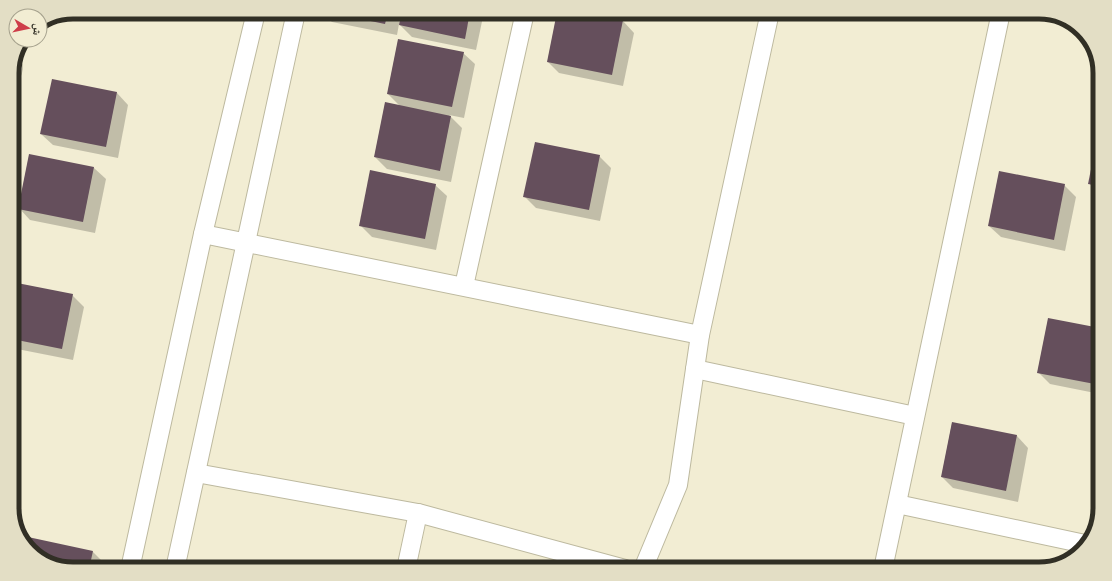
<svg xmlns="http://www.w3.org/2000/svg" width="1112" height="581" font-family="'Public Sans','Noto Naskh Arabic',sans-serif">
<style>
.shadow{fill:#0003}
.building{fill:#654f5c}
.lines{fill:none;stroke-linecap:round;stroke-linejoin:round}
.street-casing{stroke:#bdb99f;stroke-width:20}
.street{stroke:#fff;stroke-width:18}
.rim{fill:none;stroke:#312f25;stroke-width:5}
</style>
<rect width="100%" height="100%" fill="#f2edd3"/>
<g class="shadow">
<polygon points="322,12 484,12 476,50 412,37 399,24 397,35 332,22"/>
<polygon points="1052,15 1066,18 1067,20 1053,16"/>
<polygon points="623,21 634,33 623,86 559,73 548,62"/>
<polygon points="463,53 475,64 464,118 449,115 462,128 451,182 387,169 375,157 401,107 388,94"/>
<polygon points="117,93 128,105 118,158 53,145 41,134"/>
<polygon points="1100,131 1100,194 1089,183"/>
<polygon points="30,155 94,168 106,179 95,233 30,220 19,208"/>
<polygon points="599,156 611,168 600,221 536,208 525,197"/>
<polygon points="435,185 447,196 436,250 372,237 360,225"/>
<polygon points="1064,185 1076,197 1065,251 1001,237 989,226"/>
<polygon points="12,283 72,295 84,307 73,360 12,348"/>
<polygon points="1100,329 1100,394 1050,384 1038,372"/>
<polygon points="952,423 1017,436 1028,448 1018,502 953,488 942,477"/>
<polygon points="28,538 93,552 104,563 103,569 73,569 46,563 27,546"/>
</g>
<g class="building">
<polygon points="327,12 388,12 385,24"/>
<polygon points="402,12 470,12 465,39 399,25"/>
<polygon points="557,12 583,12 623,20 612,75 547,62"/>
<polygon points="398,39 464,52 452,107 387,94"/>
<polygon points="52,79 117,92 106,147 40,134"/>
<polygon points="385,102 451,116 440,171 374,157"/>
<polygon points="1099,130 1100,130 1100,186 1088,184"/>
<polygon points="535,142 600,155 589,210 523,197"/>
<polygon points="29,154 94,167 83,222 18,209"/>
<polygon points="370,170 436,184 425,239 359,226"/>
<polygon points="999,171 1065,184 1054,240 988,226"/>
<polygon points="12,282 73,294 62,349 12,339"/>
<polygon points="1048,318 1100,328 1100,385 1037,373"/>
<polygon points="952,422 1017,435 1006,491 941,477"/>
<polygon points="28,537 93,551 89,569 73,569 46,563 26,545"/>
</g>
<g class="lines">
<defs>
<g id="street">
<polyline points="12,72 13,67"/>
<polyline points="203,234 700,335"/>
<polyline points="464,286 525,12"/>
<polyline points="695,369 915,416"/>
<polyline points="196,473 418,513 625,569"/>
<polyline points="897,504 1085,544"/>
<polyline points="130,569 203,234 256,12"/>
<polyline points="175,569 296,12"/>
<polyline points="406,569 418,513"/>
<polyline points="643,569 678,485 700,335 770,12"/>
<polyline points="883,569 1001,12"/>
</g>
</defs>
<use href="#street" class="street-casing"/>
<use href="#street" class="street"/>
</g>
<path d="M0 0H1112V581H0ZM73 19H1039A54 54 0 0 1 1093 73V508A54 54 0 0 1 1039 562H73A54 54 0 0 1 19 508V73A54 54 0 0 1 73 19Z" fill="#e3dec5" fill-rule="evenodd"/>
<path class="rim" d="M73 19H1039A54 54 0 0 1 1093 73V508A54 54 0 0 1 1039 562H73A54 54 0 0 1 19 508V73A54 54 0 0 1 73 19Z"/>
<g transform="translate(28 28) rotate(99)"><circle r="19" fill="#f2edd3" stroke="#a5a18d"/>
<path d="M0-3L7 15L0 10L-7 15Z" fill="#ce3e4a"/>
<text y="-6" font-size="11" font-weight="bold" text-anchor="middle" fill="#312f25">ش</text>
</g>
</svg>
